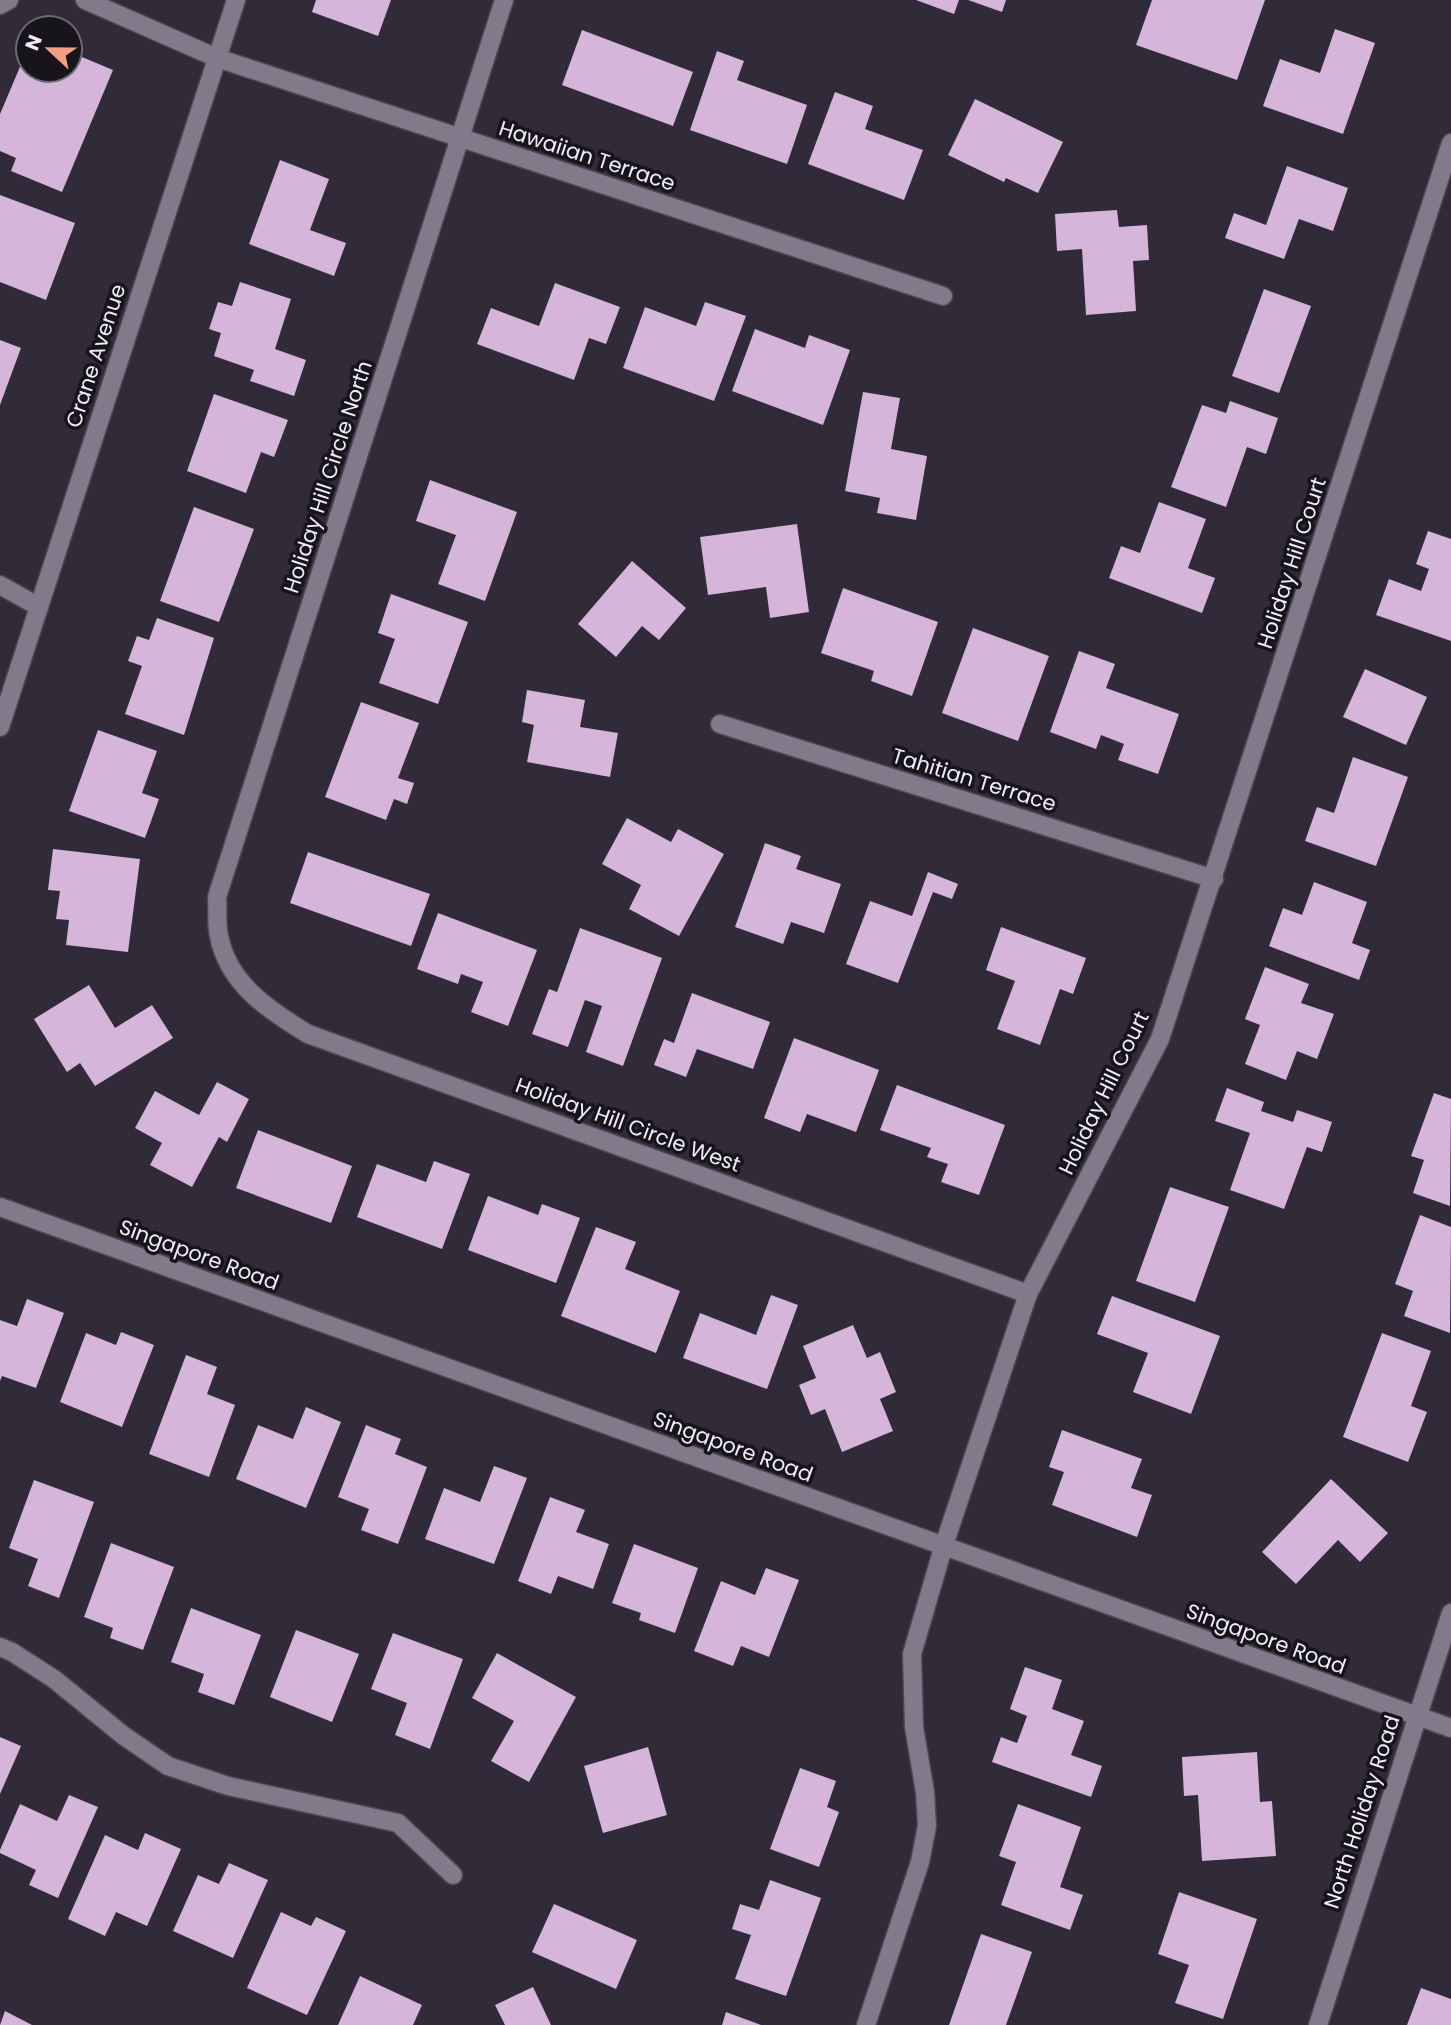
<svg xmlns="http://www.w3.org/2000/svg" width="1451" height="2025" font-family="Poppins,sans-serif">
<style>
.building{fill:#d5b5d9}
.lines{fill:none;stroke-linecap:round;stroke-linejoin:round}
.minor-casing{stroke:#4c4753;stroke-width:21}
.tertiary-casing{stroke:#4c4753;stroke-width:21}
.minor{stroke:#817a8b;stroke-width:18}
.tertiary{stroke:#817a8b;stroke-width:18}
.labels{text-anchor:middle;stroke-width:7;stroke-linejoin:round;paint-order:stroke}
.street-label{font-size:21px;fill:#f0edf6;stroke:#17141b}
</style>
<rect width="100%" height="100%" fill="#302a39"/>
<g class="building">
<polygon points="316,0 391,0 378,36 312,12"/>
<polygon points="916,0 959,0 954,14"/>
<polygon points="968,0 1006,0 1002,12"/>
<polygon points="1152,0 1265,0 1237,80 1136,45"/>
<polygon points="1335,29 1375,43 1343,134 1263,106 1280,59 1320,73"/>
<polygon points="582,30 693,72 673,126 562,85"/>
<polygon points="28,48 28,70 70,70 70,52 113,70 62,192 11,171 16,158 0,151 0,114"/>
<polygon points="717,51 744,61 737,80 807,105 787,164 690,130"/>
<polygon points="835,92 873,106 865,129 923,150 904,200 808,164"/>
<polygon points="975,99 1063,142 1038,193 1006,178 1004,182 948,155"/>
<polygon points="280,160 329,179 310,230 346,243 334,276 249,244"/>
<polygon points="1287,166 1348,188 1333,231 1299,219 1284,259 1225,238 1234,213 1266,225"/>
<polygon points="0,195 75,223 46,300 0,282"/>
<polygon points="1117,210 1119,227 1147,225 1149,260 1133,261 1136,311 1086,315 1082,249 1057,251 1055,214"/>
<polygon points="240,282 291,299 275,349 306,360 294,396 250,381 254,370 214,356 221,333 209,329 218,302 232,306"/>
<polygon points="555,283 620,307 606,344 589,338 574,380 477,344 491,308 539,326"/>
<polygon points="1264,289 1311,306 1279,393 1232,376"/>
<polygon points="705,302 746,316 714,401 623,368 645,307 696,326"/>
<polygon points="755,329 805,348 809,335 850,350 823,425 732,391"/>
<polygon points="0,340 21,348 0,405"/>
<polygon points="863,392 900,398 891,449 927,456 916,520 877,513 880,498 845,491"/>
<polygon points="214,394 288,420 274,457 261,452 246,493 187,471"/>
<polygon points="1230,401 1278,418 1266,454 1247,447 1226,507 1171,487 1202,405 1226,413"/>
<polygon points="430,480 517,512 485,601 438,584 456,535 416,521"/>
<polygon points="1159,502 1206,519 1188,568 1215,578 1202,613 1109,578 1121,546 1140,553"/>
<polygon points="194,507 254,529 219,622 160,601"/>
<polygon points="797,524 809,612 770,618 766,587 708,595 700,537"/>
<polygon points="1428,531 1451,539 1451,641 1376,615 1389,579 1421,591 1429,569 1416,564"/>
<polygon points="632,561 686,608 659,640 642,626 616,657 578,624"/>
<polygon points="843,588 938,622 912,696 871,681 874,671 821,653"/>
<polygon points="391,594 468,622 438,704 379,683 395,639 378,633"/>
<polygon points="157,618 214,638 184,735 125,714 142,666 128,661 137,636 149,640"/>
<polygon points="973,628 1049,656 1018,741 942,713"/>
<polygon points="1079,651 1115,664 1106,688 1179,714 1158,774 1118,760 1124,744 1101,735 1096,749 1050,732"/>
<polygon points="1365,669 1427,697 1406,745 1343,717"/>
<polygon points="527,690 585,700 580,727 618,733 610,777 527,762 534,725 522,722"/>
<polygon points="361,702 419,723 398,778 414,783 407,804 394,799 386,820 325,797"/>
<polygon points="98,730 157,751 142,793 159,799 145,838 69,811"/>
<polygon points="1353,757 1408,777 1376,866 1305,841 1317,807 1334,813"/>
<polygon points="627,818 671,842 678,829 724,854 679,936 629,909 641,885 602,864"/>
<polygon points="765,843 801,856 796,869 841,884 824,933 791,922 783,944 735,927"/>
<polygon points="53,849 140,859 128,952 66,945 69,920 56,919 60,891 48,890"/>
<polygon points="308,852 430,894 411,946 290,903"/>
<polygon points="928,872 958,884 952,899 933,892 898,983 846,964 870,901 912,916"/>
<polygon points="1314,882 1367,902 1352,943 1370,950 1359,980 1269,946 1283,908 1302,915"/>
<polygon points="438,913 537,950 508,1026 471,1012 483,982 461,974 458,984 417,969"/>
<polygon points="1001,927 1086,958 1073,994 1060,989 1040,1045 997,1029 1015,981 986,970"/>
<polygon points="580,928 662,958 623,1066 586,1052 602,1006 585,1000 568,1047 532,1034 549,989 557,992"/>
<polygon points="1265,967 1309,984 1301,1003 1334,1014 1317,1059 1297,1051 1286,1080 1245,1064 1260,1025 1245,1019"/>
<polygon points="89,985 115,1028 152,1005 173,1038 95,1086 80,1063 67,1072 34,1019"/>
<polygon points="692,993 770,1022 753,1069 697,1049 686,1077 654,1065 664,1039 674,1043"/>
<polygon points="794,1038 879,1070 856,1132 807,1114 800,1132 764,1118"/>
<polygon points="217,1082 249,1099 227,1142 219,1137 192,1187 150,1165 162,1143 135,1128 155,1091 199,1115"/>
<polygon points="897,1085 1005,1125 979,1195 941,1182 948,1164 927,1157 931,1148 880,1130"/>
<polygon points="1227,1088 1264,1102 1261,1111 1293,1122 1297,1110 1332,1122 1322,1152 1307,1147 1284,1209 1230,1190 1250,1133 1215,1121"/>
<polygon points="1434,1093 1451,1099 1450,1206 1413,1193 1424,1160 1411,1156"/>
<polygon points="258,1130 352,1166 331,1223 236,1188"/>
<polygon points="434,1161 470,1174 442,1249 357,1217 377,1164 426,1182"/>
<polygon points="1170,1187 1229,1207 1195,1302 1136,1281"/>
<polygon points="488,1196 538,1215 542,1204 580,1218 556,1283 468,1250"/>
<polygon points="1420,1215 1451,1227 1450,1333 1404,1316 1413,1291 1395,1284"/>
<polygon points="596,1227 636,1242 625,1269 680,1291 656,1353 561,1316"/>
<polygon points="771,1295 798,1305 767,1389 683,1358 700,1313 756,1335"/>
<polygon points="1112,1296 1220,1336 1191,1414 1133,1392 1148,1353 1097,1334"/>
<polygon points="27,1299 64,1313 36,1388 2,1376 0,1381 0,1320 17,1326"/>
<polygon points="853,1325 867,1358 880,1352 896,1392 880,1399 893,1431 842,1452 825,1409 811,1415 799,1385 816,1378 803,1346"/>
<polygon points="121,1332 154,1345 122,1427 60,1402 86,1333 116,1345"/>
<polygon points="1382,1333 1431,1351 1411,1406 1427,1412 1408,1462 1343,1437"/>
<polygon points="186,1355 217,1367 207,1394 235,1405 209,1477 149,1454"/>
<polygon points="306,1407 341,1422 306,1508 236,1479 258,1425 293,1439"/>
<polygon points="366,1425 401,1439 395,1454 427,1467 398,1544 361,1530 369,1509 338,1497"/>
<polygon points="1062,1430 1142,1459 1131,1488 1152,1495 1137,1537 1052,1505 1064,1472 1049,1467"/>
<polygon points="494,1466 527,1478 494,1564 425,1539 444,1488 480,1502"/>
<polygon points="1331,1479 1388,1533 1360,1562 1338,1540 1296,1584 1262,1552"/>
<polygon points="34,1480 94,1502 59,1598 28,1586 38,1559 9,1548"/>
<polygon points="550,1497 585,1510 576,1532 609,1544 593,1589 558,1576 551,1594 518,1581"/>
<polygon points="111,1543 174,1567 143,1650 110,1638 113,1628 84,1617"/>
<polygon points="634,1544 698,1568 675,1633 639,1620 641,1613 612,1603"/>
<polygon points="766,1568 799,1580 769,1657 741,1646 733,1666 694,1651 721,1581 755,1595"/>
<polygon points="191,1608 261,1635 234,1705 198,1692 204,1674 171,1662"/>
<polygon points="296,1630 359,1654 332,1722 270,1697"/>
<polygon points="393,1633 463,1659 430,1749 395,1735 407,1703 371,1689"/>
<polygon points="497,1653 576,1697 529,1782 491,1761 514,1721 472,1698"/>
<polygon points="1025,1667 1062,1680 1052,1709 1084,1721 1071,1755 1102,1766 1091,1797 992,1762 1001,1737 1017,1743 1027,1716 1010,1709"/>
<polygon points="0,1737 21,1746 0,1794"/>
<polygon points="648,1747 667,1815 603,1833 584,1766"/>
<polygon points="1257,1752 1260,1802 1272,1801 1276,1856 1202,1861 1198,1795 1184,1796 1182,1757"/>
<polygon points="800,1768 836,1781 827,1807 839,1812 819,1867 770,1849"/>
<polygon points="69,1795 98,1807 58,1898 29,1885 36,1870 0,1853 0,1850 20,1804 57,1821"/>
<polygon points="1018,1804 1081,1827 1060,1887 1083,1895 1070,1930 1001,1905 1016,1862 999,1856"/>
<polygon points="145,1833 181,1849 147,1926 116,1912 105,1936 68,1919 105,1835 138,1850"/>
<polygon points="229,1863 268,1880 233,1958 173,1931 198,1875 219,1884"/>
<polygon points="770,1880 821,1898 786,1996 735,1979 751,1935 732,1929 740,1904 759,1910"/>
<polygon points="1179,1892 1257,1919 1223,2019 1175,2003 1189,1965 1158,1954"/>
<polygon points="554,1904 637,1940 616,1989 532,1952"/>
<polygon points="281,1912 311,1926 316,1917 346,1931 307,2015 247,1988"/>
<polygon points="981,1934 1032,1952 1006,2025 949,2025"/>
<polygon points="360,1976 422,2005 413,2025 338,2025"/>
<polygon points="533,1987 551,2025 505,2025 495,2005"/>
<polygon points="1421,1988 1451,1999 1451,2025 1407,2025"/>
<polygon points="5,2011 32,2025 0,2025"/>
<polygon points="726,2012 761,2025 722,2025"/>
</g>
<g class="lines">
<defs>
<g id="minor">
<polyline points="85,0 217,58 943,296"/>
<path d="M 504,0 L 217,897 C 218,909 216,923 219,936 C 228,984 270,1011 308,1034 L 1028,1294"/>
<polyline points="0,5 9,0"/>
<polyline points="0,585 39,607"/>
<polyline points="720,724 1214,879"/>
<polyline points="0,1207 1451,1728"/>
<polyline points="0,1647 12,1652 54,1679 124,1736 168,1766 228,1786 398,1823 453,1875"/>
<polyline points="866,2025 920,1862 927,1826 925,1792 914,1727 912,1654 943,1548 1028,1294 1160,1039 1451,143"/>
<polyline points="1318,2025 1451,1613"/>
</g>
<polyline id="tertiary" points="0,727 236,0"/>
</defs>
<use href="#minor" class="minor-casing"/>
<use href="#tertiary" class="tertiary-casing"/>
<use href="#minor" class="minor"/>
<use href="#tertiary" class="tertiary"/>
</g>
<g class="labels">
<g class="street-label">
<text transform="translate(587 156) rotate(18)" y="7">Hawaiian Terrace</text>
<text transform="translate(96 356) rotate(-72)" y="7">Crane Avenue</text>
<text transform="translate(328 477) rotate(-72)" y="7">Holiday Hill Circle North</text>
<text transform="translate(1292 563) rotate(-72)" y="7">Holiday Hill Court</text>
<text transform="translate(974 780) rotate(17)" y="7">Tahitian Terrace</text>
<text transform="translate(1104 1093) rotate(-64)" y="7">Holiday Hill Court</text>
<text transform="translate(628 1125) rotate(20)" y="7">Holiday Hill Circle West</text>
<text transform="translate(199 1255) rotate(20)" y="7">Singapore Road</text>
<text transform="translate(733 1447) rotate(20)" y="7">Singapore Road</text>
<text transform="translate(1266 1639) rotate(20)" y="7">Singapore Road</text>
<text transform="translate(1362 1812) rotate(-72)" y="7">North Holiday Road</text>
</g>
</g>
<g transform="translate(49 49) rotate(292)"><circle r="33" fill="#17141b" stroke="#6e6b73" stroke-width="2"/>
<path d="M0-5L12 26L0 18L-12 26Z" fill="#f39f84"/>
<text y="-10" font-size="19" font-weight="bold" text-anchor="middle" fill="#f0edf6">N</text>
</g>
</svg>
